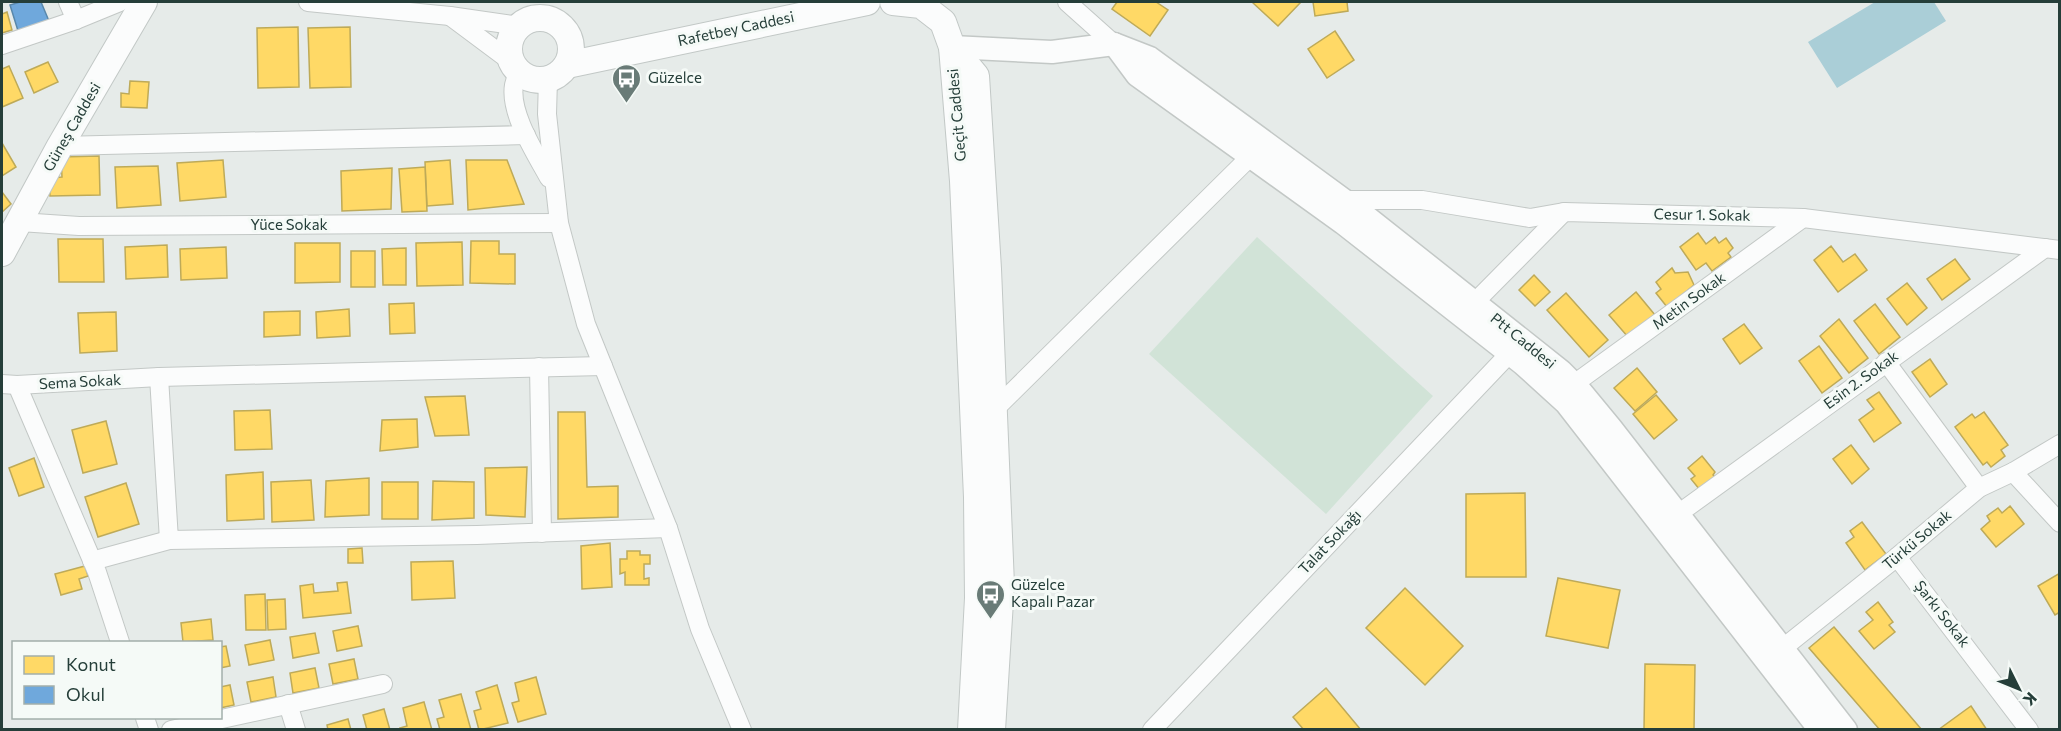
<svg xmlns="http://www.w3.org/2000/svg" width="2061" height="731" font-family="Commissioner,sans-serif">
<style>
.green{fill:#d1e3d7}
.water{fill:#aaced7}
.homes{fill:#ffd966;stroke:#beaa58;stroke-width:1.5}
.schools{fill:#6fa8dc;stroke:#5988ab;stroke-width:1.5}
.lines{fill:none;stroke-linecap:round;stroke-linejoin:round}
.minor-casing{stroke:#c3c8c6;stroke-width:20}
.tertiary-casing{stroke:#c3c8c6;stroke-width:25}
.secondary-casing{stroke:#c2c8c6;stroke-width:28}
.minor{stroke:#fbfcfc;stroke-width:18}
.tertiary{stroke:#fbfcfc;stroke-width:22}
.secondary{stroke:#fbfcfc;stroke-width:26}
.labels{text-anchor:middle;stroke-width:6;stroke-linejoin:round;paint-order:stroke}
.street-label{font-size:15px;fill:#253e39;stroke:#f5faf7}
.poi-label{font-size:15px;fill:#253e39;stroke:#f5faf7;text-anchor:start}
</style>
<rect width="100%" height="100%" fill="#e6ebe9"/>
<polygon class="green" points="1257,237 1433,396 1326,514 1149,354"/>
<polygon class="water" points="1875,2 1934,2 1946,21 1837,88 1808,42"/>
<g class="homes">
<polygon points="1117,2 1156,2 1168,10 1150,36 1112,9"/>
<polygon points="1252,2 1301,2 1278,26"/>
<polygon points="1313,2 1347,2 1348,11 1315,16"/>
<polygon points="7,12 12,30 2,33 2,14"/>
<polygon points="298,27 299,87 258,88 257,28"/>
<polygon points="350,27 351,87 310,88 308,28"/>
<polygon points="1335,31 1354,60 1327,78 1308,49"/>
<polygon points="48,62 58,82 34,93 25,72"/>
<polygon points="9,66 23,98 2,107 2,69"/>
<polygon points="130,81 149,82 147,108 121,107 121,93 129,94"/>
<polygon points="2,143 16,167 2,176"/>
<polygon points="99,156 100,195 50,196 49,178 62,177 61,157"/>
<polygon points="223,160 226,197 180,201 177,163"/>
<polygon points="450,160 453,204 427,206 425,162"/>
<polygon points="466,160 507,160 524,204 468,210"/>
<polygon points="158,166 161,205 117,208 115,167"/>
<polygon points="425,167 427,211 402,212 399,169"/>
<polygon points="392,168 391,209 342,211 341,171"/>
<polygon points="2,192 11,204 2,212"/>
<polygon points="1698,233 1706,244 1715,237 1719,243 1726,238 1733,248 1728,253 1731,257 1712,271 1706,263 1696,270 1680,247"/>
<polygon points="58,239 103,239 104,282 59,282"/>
<polygon points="471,241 499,241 499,254 515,254 515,284 470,283"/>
<polygon points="462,242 463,285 417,286 416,243"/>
<polygon points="295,243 340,243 340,282 295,283"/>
<polygon points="167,245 168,277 126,279 125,247"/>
<polygon points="1831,246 1843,262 1855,254 1867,270 1838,292 1814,260"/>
<polygon points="226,247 227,278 181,280 180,249"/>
<polygon points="406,248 406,285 383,285 382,249"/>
<rect x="351" y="251" width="24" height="36"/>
<polygon points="1955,259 1970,279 1942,300 1927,279"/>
<polygon points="1672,268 1675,273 1688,272 1694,285 1667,307 1656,293 1661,289 1656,282"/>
<polygon points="1534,275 1550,292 1535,306 1519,290"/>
<polygon points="1907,283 1927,308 1907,325 1887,299"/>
<polygon points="1636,292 1655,315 1628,337 1609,315"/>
<polygon points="1566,293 1608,340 1589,357 1547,310"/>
<polygon points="414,303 415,333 390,334 389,304"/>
<polygon points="1875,304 1900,337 1879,354 1854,321"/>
<polygon points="349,309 350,336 317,338 316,312"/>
<polygon points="300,311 300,335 264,337 264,312"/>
<polygon points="116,312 117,351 80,353 78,313"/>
<polygon points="1839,319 1868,358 1849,373 1820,336"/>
<polygon points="1744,324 1762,348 1740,364 1723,339"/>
<polygon points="1819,346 1842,378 1822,393 1799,361"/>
<polygon points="1930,359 1947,384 1930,397 1912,372"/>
<polygon points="1637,368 1657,392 1635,411 1614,388"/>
<polygon points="1879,392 1901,423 1874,442 1859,420 1874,409 1867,400"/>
<polygon points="1656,395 1677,420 1654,439 1633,414"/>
<polygon points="465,396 469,435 435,436 425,397"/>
<polygon points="270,410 272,449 235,450 234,411"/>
<polygon points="558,412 585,412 587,487 618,486 618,517 558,519"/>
<polygon points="1984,412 2008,445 2001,450 2005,456 1991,467 1987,462 1983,465 1955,427 1972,414 1975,418"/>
<polygon points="417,419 418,447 380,451 382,420"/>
<polygon points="106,421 117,464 83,473 72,430"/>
<polygon points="1851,445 1869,469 1852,484 1833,459"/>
<polygon points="1702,456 1715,472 1713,475 1716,478 1700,490 1691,479 1695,476 1688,468"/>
<polygon points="34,458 44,487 19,496 9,468"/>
<polygon points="527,467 525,517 486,515 485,468"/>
<polygon points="263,472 264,519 227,521 226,475"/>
<polygon points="369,478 369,515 325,517 326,481"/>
<polygon points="311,480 314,520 272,522 271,482"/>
<polygon points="433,481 474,482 474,518 432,520"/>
<rect x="382" y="482" width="36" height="37"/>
<polygon points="126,483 139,524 98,537 85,497"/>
<polygon points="1525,493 1526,577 1466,577 1466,494"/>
<polygon points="2010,506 2024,524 1996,547 1981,529 1990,521 1987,516 1998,508 2002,513"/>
<polygon points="1862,522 1886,554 1865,570 1846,543 1854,537 1850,531"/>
<polygon points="610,543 612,587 582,589 581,546"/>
<polygon points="362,548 363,563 348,563 348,549"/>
<polygon points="627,551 640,551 640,555 650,555 650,564 644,564 644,579 649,578 649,585 625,585 625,572 620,574 620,559 627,559"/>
<polygon points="453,561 455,598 412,600 411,562"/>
<polygon points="85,566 88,576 79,579 82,589 61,595 55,574"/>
<polygon points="2060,573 2060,612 2055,615 2038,586"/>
<polygon points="1558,578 1620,590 1608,648 1546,636"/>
<polygon points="347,582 351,613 303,618 300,586 313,584 314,593 338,591 337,583"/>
<polygon points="1405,588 1463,646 1425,685 1366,628"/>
<polygon points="265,594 266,630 246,630 245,595"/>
<polygon points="285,599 286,629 268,630 267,600"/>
<polygon points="1878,602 1893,622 1889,625 1895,632 1874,649 1859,631 1873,620 1866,612"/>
<polygon points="211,619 213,640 183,642 181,623"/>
<polygon points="358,626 362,646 337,651 333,631"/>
<polygon points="1834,627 1922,730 1880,730 1809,648"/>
<polygon points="315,633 319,653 293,658 290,637"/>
<polygon points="270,640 274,660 249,665 245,645"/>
<polygon points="226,646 230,666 220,668 220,647"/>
<polygon points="354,659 358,679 333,684 329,664"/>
<polygon points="1645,664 1695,665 1694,730 1644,730"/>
<polygon points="315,668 319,688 293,693 290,673"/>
<polygon points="273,677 276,697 251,702 247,682"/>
<polygon points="536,677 546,714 518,722 512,703 519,701 515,683"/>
<polygon points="230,685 234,705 220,708 220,687"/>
<polygon points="497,685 508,723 479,730 474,711 481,709 476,692"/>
<polygon points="1326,688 1361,730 1304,730 1293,717"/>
<polygon points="461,694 471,730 440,730 437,719 444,717 439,700"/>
<polygon points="424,702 432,730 401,730 400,728 407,726 403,708"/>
<polygon points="1971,706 1987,730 1938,730"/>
<polygon points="384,709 390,730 367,730 363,715"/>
<polygon points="348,719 351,730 328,730 327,725"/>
</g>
<polygon class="schools" points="20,2 41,2 49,21 19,34 10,5"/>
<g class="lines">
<defs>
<g id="minor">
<polyline points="68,2 76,20"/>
<polyline points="308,2 450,16 520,26"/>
<polyline points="1067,2 1114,44"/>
<polyline points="450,16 513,63"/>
<polyline points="2,45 76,20 120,2"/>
<path d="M 519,71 C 517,75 515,80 514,85 C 509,113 536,154 549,178"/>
<polyline points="548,79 547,114 559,223 586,324 668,528 700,629 742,730"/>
<polyline points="60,146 526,135"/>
<polyline points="1344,200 1422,200 1530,218 1564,212 1803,218 2060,250"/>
<polyline points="20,222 79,226 559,223"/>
<polyline points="1475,302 1564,212"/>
<polyline points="1886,362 1979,488"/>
<polyline points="539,367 542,533"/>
<polyline points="159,377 169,540 477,535 668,528"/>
<polyline points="2,384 17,385 159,377 603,366"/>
<polyline points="1574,384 1803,218"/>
<polyline points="17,385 97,572 120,642"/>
<polyline points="993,411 1251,156"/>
<polyline points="2013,472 2060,523"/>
<polyline points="1678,514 2045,248"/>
<polyline points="1897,557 2029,730"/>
<polyline points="92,561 169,540"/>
<polyline points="1783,648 1897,557 1979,488 2013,472 2060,444"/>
<polyline points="288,704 296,730"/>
<polyline points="145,718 149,730"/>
<polyline points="171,730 383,684"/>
<polyline points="1152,730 1509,354"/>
</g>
<g id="tertiary">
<polyline points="952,47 1052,52 1114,44"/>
<polyline points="1820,730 1566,403 1523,364 1343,223 1137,75 1114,44 1150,58 1363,214 1561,371 1578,388 1611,428 1846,730"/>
</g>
<g id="secondary">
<polyline points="893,2 921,5 943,22 952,47 963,181 977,497 978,598 971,730"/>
<circle cx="540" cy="49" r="31"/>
<polyline points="952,47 976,76 988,269 1001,585 992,730"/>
<polyline points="567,65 867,2"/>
<polyline points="2,253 60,146 144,2"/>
</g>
</defs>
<use href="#minor" class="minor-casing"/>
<use href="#tertiary" class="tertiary-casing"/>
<use href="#secondary" class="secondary-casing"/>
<use href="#minor" class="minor"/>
<use href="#tertiary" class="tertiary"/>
<use href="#secondary" class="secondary"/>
</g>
<defs>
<symbol id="bus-pin" viewBox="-11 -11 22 30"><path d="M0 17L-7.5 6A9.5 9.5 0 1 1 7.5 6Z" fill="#697b77" stroke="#f5faf7"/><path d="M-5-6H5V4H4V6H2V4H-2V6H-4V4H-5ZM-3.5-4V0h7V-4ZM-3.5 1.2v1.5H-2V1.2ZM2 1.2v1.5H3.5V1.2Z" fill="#fff"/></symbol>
</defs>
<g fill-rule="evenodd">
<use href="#bus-pin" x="610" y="62" width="33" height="45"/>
<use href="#bus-pin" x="974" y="578" width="33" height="45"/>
</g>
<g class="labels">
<g class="street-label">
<text transform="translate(736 29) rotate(-12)" y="5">Rafetbey Caddesi</text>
<text transform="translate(957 115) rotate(-95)" y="5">Geçit Caddesi</text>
<text transform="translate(72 127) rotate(-60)" y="5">Güneş Caddesi</text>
<text transform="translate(1702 215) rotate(1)" y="5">Cesur 1. Sokak</text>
<text x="289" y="230">Yüce Sokak</text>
<text transform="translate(1689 301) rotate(-36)" y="5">Metin Sokak</text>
<text transform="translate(1523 341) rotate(39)" y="5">Ptt Caddesi</text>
<text transform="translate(1861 380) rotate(-36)" y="5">Esin 2. Sokak</text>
<text transform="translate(80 382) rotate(-3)" y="5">Sema Sokak</text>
<text transform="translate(1917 540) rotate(-40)" y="5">Türkü Sokak</text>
<text transform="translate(1330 542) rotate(-46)" y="5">Talat Sokağı</text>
<text transform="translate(1942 614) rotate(52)" y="5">Şarkı Sokak</text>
</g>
<g class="poi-label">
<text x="648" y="83">Güzelce</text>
<text x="1011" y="590">Güzelce<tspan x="1011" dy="17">Kapalı Pazar</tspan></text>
</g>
</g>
<rect width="2061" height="731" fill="none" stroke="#253e39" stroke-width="6"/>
<rect x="12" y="641" width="210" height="78" fill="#f5faf7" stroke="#a2afab" stroke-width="1.5"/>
<rect x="24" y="656" width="30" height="18" fill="#ffd966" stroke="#a2afab" stroke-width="1.5"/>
<text x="66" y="671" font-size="18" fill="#253e39">Konut</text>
<rect x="24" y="686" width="30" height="18" fill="#6fa8dc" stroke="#a2afab" stroke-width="1.5"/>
<text x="66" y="701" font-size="18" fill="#253e39">Okul</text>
<g transform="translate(2019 689) rotate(133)" stroke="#f5faf7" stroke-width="4.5" paint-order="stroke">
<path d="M0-4.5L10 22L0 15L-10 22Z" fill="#253e39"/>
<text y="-9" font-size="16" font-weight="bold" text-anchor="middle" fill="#253e39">K</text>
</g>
</svg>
